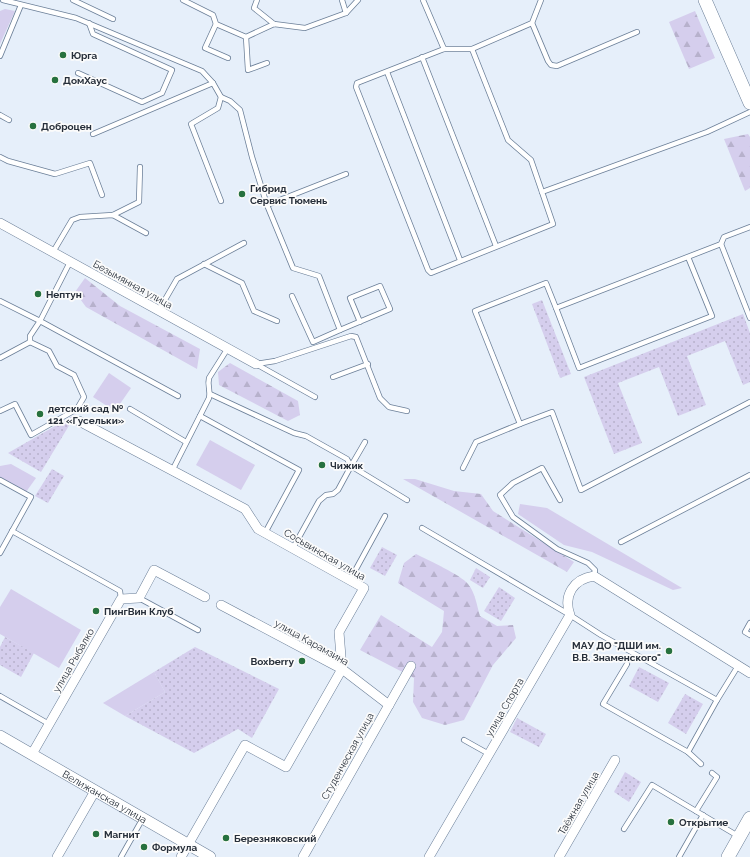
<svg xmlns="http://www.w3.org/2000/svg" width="750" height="857" font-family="Raleway,sans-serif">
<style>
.grass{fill:#d5ceed}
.forest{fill:url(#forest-firs)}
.park{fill:url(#park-dots)}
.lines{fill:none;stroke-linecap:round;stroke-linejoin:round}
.service-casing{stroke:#6b7f98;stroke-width:6}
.minor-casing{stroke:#6b7f98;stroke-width:10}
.tertiary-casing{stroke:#6b7f98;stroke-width:12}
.secondary-casing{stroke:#6b7f98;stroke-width:14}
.service{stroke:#fff;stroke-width:4.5}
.minor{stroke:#fff;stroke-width:9}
.tertiary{stroke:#fff;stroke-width:11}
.secondary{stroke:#fff;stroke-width:13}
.poi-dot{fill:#27713e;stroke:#fbfbfb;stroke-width:1.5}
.labels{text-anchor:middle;stroke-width:3.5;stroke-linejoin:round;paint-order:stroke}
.poi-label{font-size:10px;font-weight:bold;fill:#272f3a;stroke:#fbfbfb;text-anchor:start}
.street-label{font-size:10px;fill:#272f3a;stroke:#fbfbfb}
</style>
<defs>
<pattern id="forest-firs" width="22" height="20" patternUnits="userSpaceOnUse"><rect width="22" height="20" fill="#d5ceed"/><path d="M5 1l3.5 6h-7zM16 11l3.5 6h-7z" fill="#b7b1cc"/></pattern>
<pattern id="park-dots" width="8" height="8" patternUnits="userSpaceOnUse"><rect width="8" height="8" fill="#d5ceed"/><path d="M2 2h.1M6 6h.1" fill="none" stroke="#b7b1cc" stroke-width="1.8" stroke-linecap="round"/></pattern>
</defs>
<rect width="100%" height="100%" fill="#e6effa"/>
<g class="grass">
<polygon points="5,9 15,11 0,44 0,11"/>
<polygon points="109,373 131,388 115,411 93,397"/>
<polygon points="210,440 255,465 241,490 196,465"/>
<polygon points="11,464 36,478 26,492 0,478 0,466"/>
<polygon points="520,504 547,508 682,588 673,590 592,552 564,545 518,514"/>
<polygon points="11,589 81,630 59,668 0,634 0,607"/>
<polygon points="154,672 165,692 125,716 103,703"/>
</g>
<g class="forest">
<polygon points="695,11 715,58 689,69 669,22"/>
<polygon points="748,134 750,137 750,188 745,191 724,139"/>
<polygon points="85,278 120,306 200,349 197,369 86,307 75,292"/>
<polygon points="230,363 298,401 300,415 288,421 219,385 218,372"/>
<polygon points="403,479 415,479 454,491 481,494 493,511 574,562 567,572"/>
<path d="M 416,554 C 428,560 461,575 468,584 C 475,592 477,606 480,616 L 497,626 L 513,625 L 516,638 L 493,665 L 464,720 L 445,725 L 422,718 L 413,702 L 414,678 L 360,650 L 381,615 L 432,647 L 442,632 L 444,611 L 398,583 L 404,563 Z"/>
</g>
<g class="park">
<polygon points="542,300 571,374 560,378 532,304"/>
<polygon points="743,314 750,333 750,382 743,385 725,341 687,356 706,405 678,416 659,367 618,383 642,443 614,454 584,377"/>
<polygon points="76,414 41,472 8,453"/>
<polygon points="52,469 64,476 48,503 35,496"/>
<polygon points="382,547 397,555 385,576 370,568"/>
<polygon points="476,568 490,577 483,588 470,580"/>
<polygon points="499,587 515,598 501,621 484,611"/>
<polygon points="5,637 34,653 21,677 0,665 0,647"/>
<polygon points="195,647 279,689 252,738 238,729 194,753 125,716 165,692 154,672"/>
<polygon points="639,667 669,683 658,702 629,686"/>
<polygon points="685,694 703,704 686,734 668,723"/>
<polygon points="517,718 546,734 539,747 510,732"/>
<polygon points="625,772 641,782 629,802 614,792"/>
</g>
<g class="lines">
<defs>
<g id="service">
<polyline points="3,0 76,18 202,71 213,83 221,97 230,101 240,110 252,157 267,205 293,268 319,276 340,330 313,342 292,296"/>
<polyline points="73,0 113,19"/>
<polyline points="183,0 213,15 216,24 246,37 274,24 305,28 346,13 358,0"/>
<polyline points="257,0 254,8 274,24"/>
<polyline points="342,0 346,13"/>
<polyline points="423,0 444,49"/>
<polyline points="541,0 532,23 472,49 444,49 357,83 356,87 428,270 431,273 553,224 542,192 707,132 750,112"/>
<polyline points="532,23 548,61 551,65 557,66 637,32"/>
<polyline points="216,24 205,48 228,58"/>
<polyline points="246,37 248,70 267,63"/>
<polyline points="472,49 508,140 531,160 542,192"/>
<polyline points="0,56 21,5"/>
<polyline points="422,57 496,246"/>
<polyline points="387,72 460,260"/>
<polyline points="78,73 142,102 162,93 172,70 93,34 89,23"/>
<polyline points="0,115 9,120"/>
<polyline points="93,134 213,83"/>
<polyline points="0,157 8,161 55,174 90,163 102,195"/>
<polyline points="221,201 191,124 218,108 221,97"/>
<polyline points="267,205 346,174"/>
<polyline points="113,215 139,202 140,167"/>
<polyline points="721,244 750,318"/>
<polyline points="53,252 72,220 80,217 113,215 146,233"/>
<polyline points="688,257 712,316 579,368 556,308 721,244 724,237 750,227"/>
<polyline points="70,262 40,321 178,396"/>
<polyline points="204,264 242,283 254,311 277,321"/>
<polyline points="0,301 40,321 30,336 30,342"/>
<polyline points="556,308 546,283 475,311 520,424 552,412 581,490 750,402"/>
<polyline points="159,310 177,279 244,243"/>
<polyline points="340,330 390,309 380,286 350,298 360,322"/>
<polyline points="0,358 30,342"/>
<polyline points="256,364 275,361 351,336 356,337 380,398 389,407 407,411"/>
<polyline points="256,364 315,397"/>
<polyline points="333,377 368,364"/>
<polyline points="210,394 294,433 306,436 347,459 351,466 338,490 333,494 326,495 319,501 293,548"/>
<polyline points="130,409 186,442"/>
<polyline points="0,411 15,404 31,435 77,409 84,397 74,375 57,366 49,351 30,342"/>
<polyline points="200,416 299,470 265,533"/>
<polyline points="365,442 351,466 407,500"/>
<polyline points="463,468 476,442 520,424"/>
<path d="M 172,471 L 209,398 C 211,391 207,386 209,378 L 228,348"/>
<polyline points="0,480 31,497 0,553"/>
<polyline points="560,500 542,468 513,483 500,495 513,517 557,549 588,563 595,570 594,576"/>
<polyline points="422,528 570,615 601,635 717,700 738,666"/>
<polyline points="12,531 120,591 121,599"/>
<polyline points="621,542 750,475"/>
<polyline points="350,580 385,516"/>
<polyline points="139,598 198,630"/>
<polyline points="750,623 745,632 750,635"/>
<polyline points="627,664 603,704 688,752 717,700"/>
<polyline points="0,696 49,724"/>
<polyline points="464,740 489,754"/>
<polyline points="688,752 701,764"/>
<polyline points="696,811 717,777 712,773"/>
<polyline points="624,829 652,785 738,836"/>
<polyline points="121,857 143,818"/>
<polyline points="679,857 703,815"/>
</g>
<g id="minor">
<polyline points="0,223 256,364"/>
<polyline points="79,421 245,509 258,529 364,588 339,632 342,669 286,767 245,745 181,857"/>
<polyline points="221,605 342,669 389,705"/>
<polyline points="32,754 121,599 139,598 154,570 205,597"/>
<polyline points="57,857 95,791"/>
<polyline points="303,857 411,666"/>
<path d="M 429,857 L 570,615 C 563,596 573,579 594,576 L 750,673"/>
<polyline points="559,857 615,760"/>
</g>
<g id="tertiary">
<path id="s1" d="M 0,736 L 210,857"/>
</g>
<g id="secondary">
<polyline points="705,0 750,103"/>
<polyline points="728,857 750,818"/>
</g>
</defs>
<use href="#service" class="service-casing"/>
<use href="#minor" class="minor-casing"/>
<use href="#tertiary" class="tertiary-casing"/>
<use href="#secondary" class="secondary-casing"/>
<use href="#service" class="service"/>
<use href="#minor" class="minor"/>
<use href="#tertiary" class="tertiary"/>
<use href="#secondary" class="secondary"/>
</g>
<g class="poi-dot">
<circle cx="63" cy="55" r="4"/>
<circle cx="55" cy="80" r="4"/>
<circle cx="33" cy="126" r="4"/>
<circle cx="242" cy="194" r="4"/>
<circle cx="38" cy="294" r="4"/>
<circle cx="40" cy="414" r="4"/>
<circle cx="322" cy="465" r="4"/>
<circle cx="96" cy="611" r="4"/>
<circle cx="669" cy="651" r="4"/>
<circle cx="302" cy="661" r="4"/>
<circle cx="671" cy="822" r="4"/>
<circle cx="96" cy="834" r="4"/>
<circle cx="226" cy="838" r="4"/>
<circle cx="144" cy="847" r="4"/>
</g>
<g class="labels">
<g class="poi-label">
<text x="71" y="59">Юрга</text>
<text x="63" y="84">ДомХаус</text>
<text x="41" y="130">Доброцен</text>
<text x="250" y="192">Гибрид<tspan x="250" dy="12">Сервис Тюмень</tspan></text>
<text x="46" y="298">Нептун</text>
<text x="48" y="412">детский сад №<tspan x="48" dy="12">121 «Гусельки»</tspan></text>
<text x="330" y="469">Чижик</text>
<text x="104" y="615">ПингВин Клуб</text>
<text x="661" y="649" text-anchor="end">МАУ ДО "ДШИ им.<tspan x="661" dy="12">В.В. Знаменского"</tspan></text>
<text x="294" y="665" text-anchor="end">Boxberry</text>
<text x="679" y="826">Открытие</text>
<text x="104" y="838">Магнит</text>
<text x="234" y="842">Березняковский</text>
<text x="152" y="851">Формула</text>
</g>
<g class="street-label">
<text transform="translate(133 284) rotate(29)" y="4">Безымянная улица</text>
<text transform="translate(325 554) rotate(30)" y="4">Сосьвинская улица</text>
<text transform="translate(312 642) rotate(29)" y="4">улица Карамзина</text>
<text transform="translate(73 660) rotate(-60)" y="4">улица Рыбалко</text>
<text transform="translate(504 707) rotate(-60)" y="4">улица Спорта</text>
<text transform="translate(347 756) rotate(-61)" y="4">Студенческая улица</text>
<text dy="4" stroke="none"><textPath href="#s1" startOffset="121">Велижанская улица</textPath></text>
<text transform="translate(578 803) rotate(-60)" y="4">Таёжная улица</text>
</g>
</g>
</svg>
